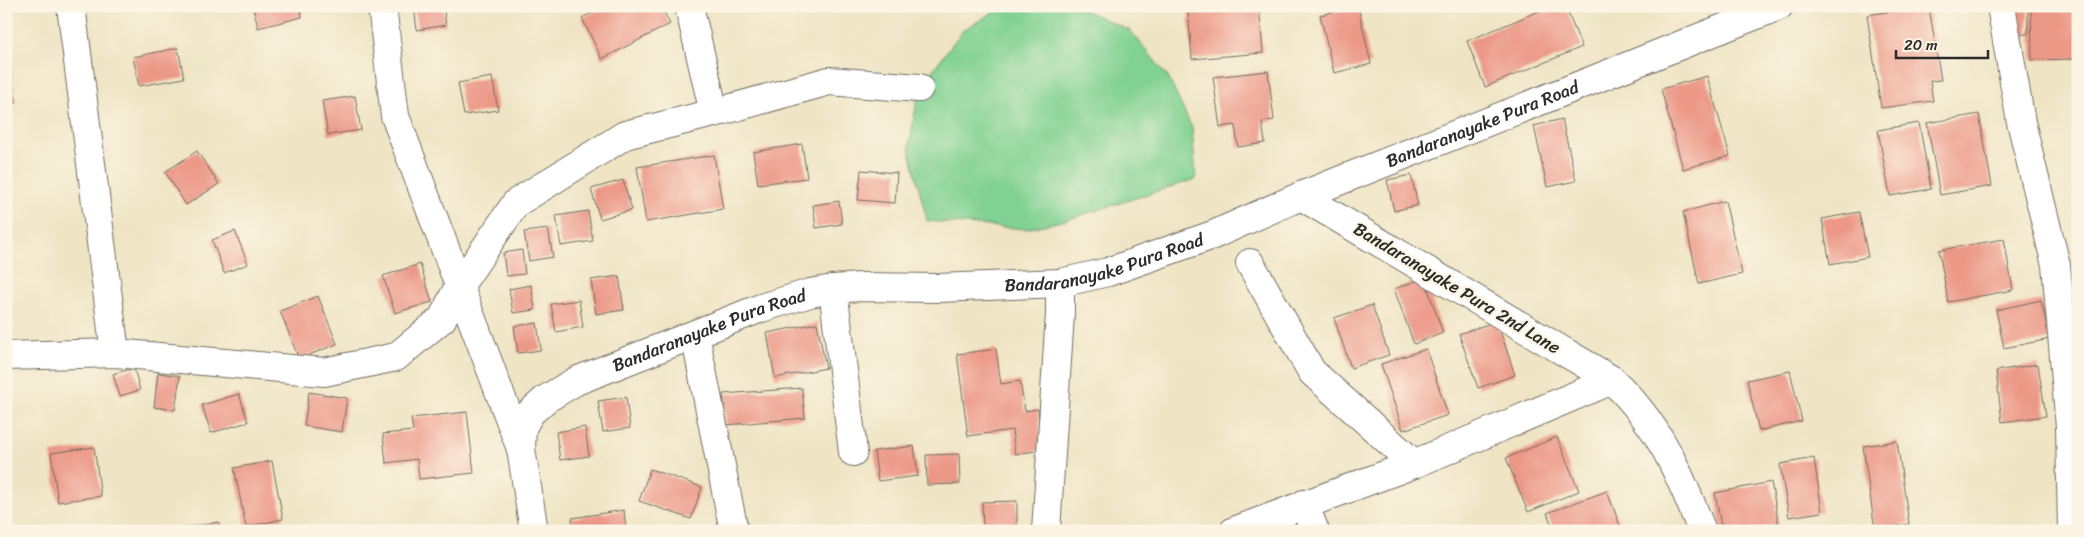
<svg xmlns="http://www.w3.org/2000/svg" width="2084" height="537" font-family="Sriracha,sans-serif">
<style>
.green{fill:#80d192;stroke:#567e5e}
.building{fill:#ec9887}
.lines{fill:none;stroke-linecap:round;stroke-linejoin:round}
.minor-casing{stroke:#706c61;stroke-width:30}
.minor{stroke:#fff;stroke-width:28}
.labels{text-anchor:middle;stroke-width:5;stroke-linejoin:round;paint-order:stroke}
.street-label{font-size:18px;fill:#2b2b2b;stroke:#fcf5e5}
</style>
<rect width="100%" height="100%" fill="#fcf5e5"/>
<filter id="ink" filterUnits="userSpaceOnUse"><feTurbulence type="fractalNoise" baseFrequency=".02" numOctaves="2"/><feDisplacementMap in="SourceGraphic" scale="10" xChannelSelector="R" yChannelSelector="G"/><feConvolveMatrix kernelMatrix="1 2 1 2 8 2 1 2 1" color-interpolation-filters="sRGB"/></filter>
<filter id="wash" filterUnits="userSpaceOnUse"><feTurbulence type="fractalNoise" baseFrequency=".0096" numOctaves="4" result="noise"/><feDisplacementMap in="SourceGraphic" scale="20" xChannelSelector="R" yChannelSelector="G"/><feGaussianBlur stdDeviation="1.12" result="paint"/><feColorMatrix in="noise" values="0 0 0 0 0 0 0 0 0 0 0 0 0 0 0 0 0 1.4 0 .05"/><feComposite in="paint" operator="in"/></filter>
<g filter="url(#wash)">
<rect width="100%" height="100%" fill="#efe4c4"/>
<polygon class="green" points="1004,6 1069,6 1084,10 1131,31 1168,77 1192,128 1196,179 1066,220 1026,229 927,221 909,147 919,88 963,30"/>
<g id="blocks">
<g class="building">
<polygon points="253,6 300,6 302,17 258,28"/>
<polygon points="414,6 443,6 446,25 417,30"/>
<polygon points="606,6 661,6 670,24 602,59 582,18"/>
<polygon points="745,6 782,6 781,14"/>
<polygon points="1259,6 1263,53 1192,59 1188,11"/>
<polygon points="1358,6 1371,64 1334,73 1320,15"/>
<polygon points="1551,6 1565,6 1582,47 1485,87 1467,41"/>
<polygon points="2008,6 2028,6 2028,34 2009,35"/>
<polygon points="2031,6 2078,6 2078,59 2032,60"/>
<polygon points="1920,7 1929,7 1941,80 1930,81 1933,101 1881,108 1867,15"/>
<polygon points="178,48 184,78 139,86 133,57"/>
<polygon points="10,66 16,103 6,104 6,67"/>
<polygon points="1268,71 1274,120 1262,122 1265,143 1238,147 1235,125 1220,127 1213,77"/>
<polygon points="1707,76 1730,156 1683,169 1661,89"/>
<polygon points="492,77 498,110 464,115 458,83"/>
<polygon points="355,96 361,130 328,135 322,101"/>
<polygon points="1979,114 1992,186 1940,195 1927,123"/>
<polygon points="1562,119 1576,181 1547,187 1534,126"/>
<polygon points="1919,123 1931,189 1890,196 1878,130"/>
<polygon points="802,144 807,178 758,184 753,152"/>
<polygon points="197,151 219,184 186,205 165,172"/>
<polygon points="714,155 723,209 646,222 637,167"/>
<polygon points="861,170 897,173 895,203 858,200"/>
<polygon points="1411,175 1418,205 1394,211 1387,180"/>
<polygon points="623,180 632,210 600,219 591,189"/>
<polygon points="839,201 842,224 816,228 813,205"/>
<polygon points="1725,201 1742,274 1699,284 1683,212"/>
<polygon points="588,211 593,241 561,246 556,216"/>
<polygon points="1859,212 1868,257 1830,264 1822,219"/>
<polygon points="548,229 553,257 529,261 524,232"/>
<polygon points="235,231 248,264 224,273 212,240"/>
<polygon points="2004,239 2013,290 1948,302 1939,250"/>
<polygon points="522,250 525,274 506,276 503,253"/>
<polygon points="420,264 432,302 395,313 383,276"/>
<polygon points="619,276 624,310 596,314 591,280"/>
<polygon points="1424,278 1443,333 1414,344 1394,289"/>
<polygon points="531,285 535,310 513,313 509,289"/>
<polygon points="318,296 337,344 299,359 280,311"/>
<polygon points="579,300 583,327 556,332 551,304"/>
<polygon points="2041,300 2050,339 2004,348 1996,310"/>
<polygon points="1372,305 1389,355 1351,368 1334,318"/>
<polygon points="1497,321 1515,375 1478,388 1459,334"/>
<polygon points="537,323 541,350 518,353 514,326"/>
<polygon points="817,323 826,368 775,378 767,333"/>
<polygon points="996,349 1001,384 1020,381 1025,411 1038,409 1042,450 1015,454 1012,430 968,436 957,354"/>
<polygon points="1426,349 1448,415 1403,430 1381,364"/>
<polygon points="2038,364 2046,416 2002,422 1996,371"/>
<polygon points="134,368 140,390 120,396 113,374"/>
<polygon points="1790,371 1802,421 1759,431 1747,380"/>
<polygon points="158,373 180,376 175,410 154,407"/>
<polygon points="802,388 805,418 726,425 723,394"/>
<polygon points="309,392 347,398 342,432 304,426"/>
<polygon points="239,394 248,422 211,433 202,405"/>
<polygon points="626,397 630,428 603,432 598,401"/>
<polygon points="467,412 474,473 419,479 417,459 386,463 383,434 413,431 411,418"/>
<polygon points="585,427 589,456 560,460 556,432"/>
<polygon points="1557,437 1579,491 1528,512 1506,458"/>
<polygon points="1897,441 1909,524 1875,530 1863,446"/>
<polygon points="914,446 918,476 878,481 874,451"/>
<polygon points="94,447 101,496 58,502 51,453"/>
<polygon points="959,454 960,484 927,485 926,455"/>
<polygon points="1814,458 1822,512 1789,517 1780,464"/>
<polygon points="272,461 283,519 246,527 234,468"/>
<polygon points="650,469 702,487 691,519 639,501"/>
<polygon points="1771,482 1779,525 1750,531 1722,531 1715,493"/>
<polygon points="1607,491 1622,531 1554,531 1547,513"/>
<polygon points="1017,501 1017,531 983,531 982,502"/>
<polygon points="624,510 626,531 573,531 572,518"/>
<polygon points="219,522 220,531 172,531 172,530"/>
</g>
</g>
</g>
<g filter="url(#ink)">
<use href="#blocks" fill-opacity="0" stroke="#706c61" stroke-width="1"/>
<g class="lines">
<defs>
<g id="minor">
<polyline points="71,6 115,353"/>
<polyline points="382,6 395,116 521,449"/>
<polyline points="689,6 714,113"/>
<polyline points="2001,6 2021,122 2056,265 2070,427 2072,531"/>
<polyline points="1250,263 1312,372 1414,464"/>
<polyline points="833,289 853,452"/>
<polyline points="695,335 734,531"/>
<polyline points="6,356 115,353 324,372 396,357 442,319 458,288 516,203 625,135 714,113 829,81 919,88"/>
<path d="M 1612,380 C 1659,424 1679,472 1702,531"/>
<polyline points="1304,504 1315,531"/>
<path id="s1" d="M 534,531 L 521,449 L 522,428 L 530,413 L 546,399 L 576,381 L 761,308 L 810,293 L 833,289 L 860,287 L 938,288 L 1060,283 L 1108,272 L 1213,235 L 1301,196 L 1779,6"/>
<polyline points="1046,531 1060,314 1060,283"/>
<polyline points="1234,531 1414,464 1612,380 1301,196"/>
</g>
</defs>
<use href="#minor" class="minor-casing"/>
<use href="#minor" class="minor"/>
</g>
</g>
<g class="labels">
<g class="street-label">
<text dy="6" stroke="none"><textPath href="#s1" startOffset="1130">Bandaranayake Pura Road</textPath></text>
<text dy="6" stroke="none"><textPath href="#s1" startOffset="725">Bandaranayake Pura Road</textPath></text>
<text transform="translate(1457 288) rotate(31)" y="6">Bandaranayake Pura 2nd Lane</text>
<text dy="6" stroke="none"><textPath href="#s1" startOffset="320">Bandaranayake Pura Road</textPath></text>
</g>
</g>
<rect width="2084" height="537" fill="none" stroke="#fcf5e5" stroke-width="25"/>
<path d="M1896 50v8h92v-8" fill="none" stroke="#2b2b2b" stroke-width="2.5"/>
<text x="1904" y="50" font-size="15" fill="#2b2b2b" stroke="#fcf5e5" stroke-width="4" paint-order="stroke">20 m</text>
</svg>
